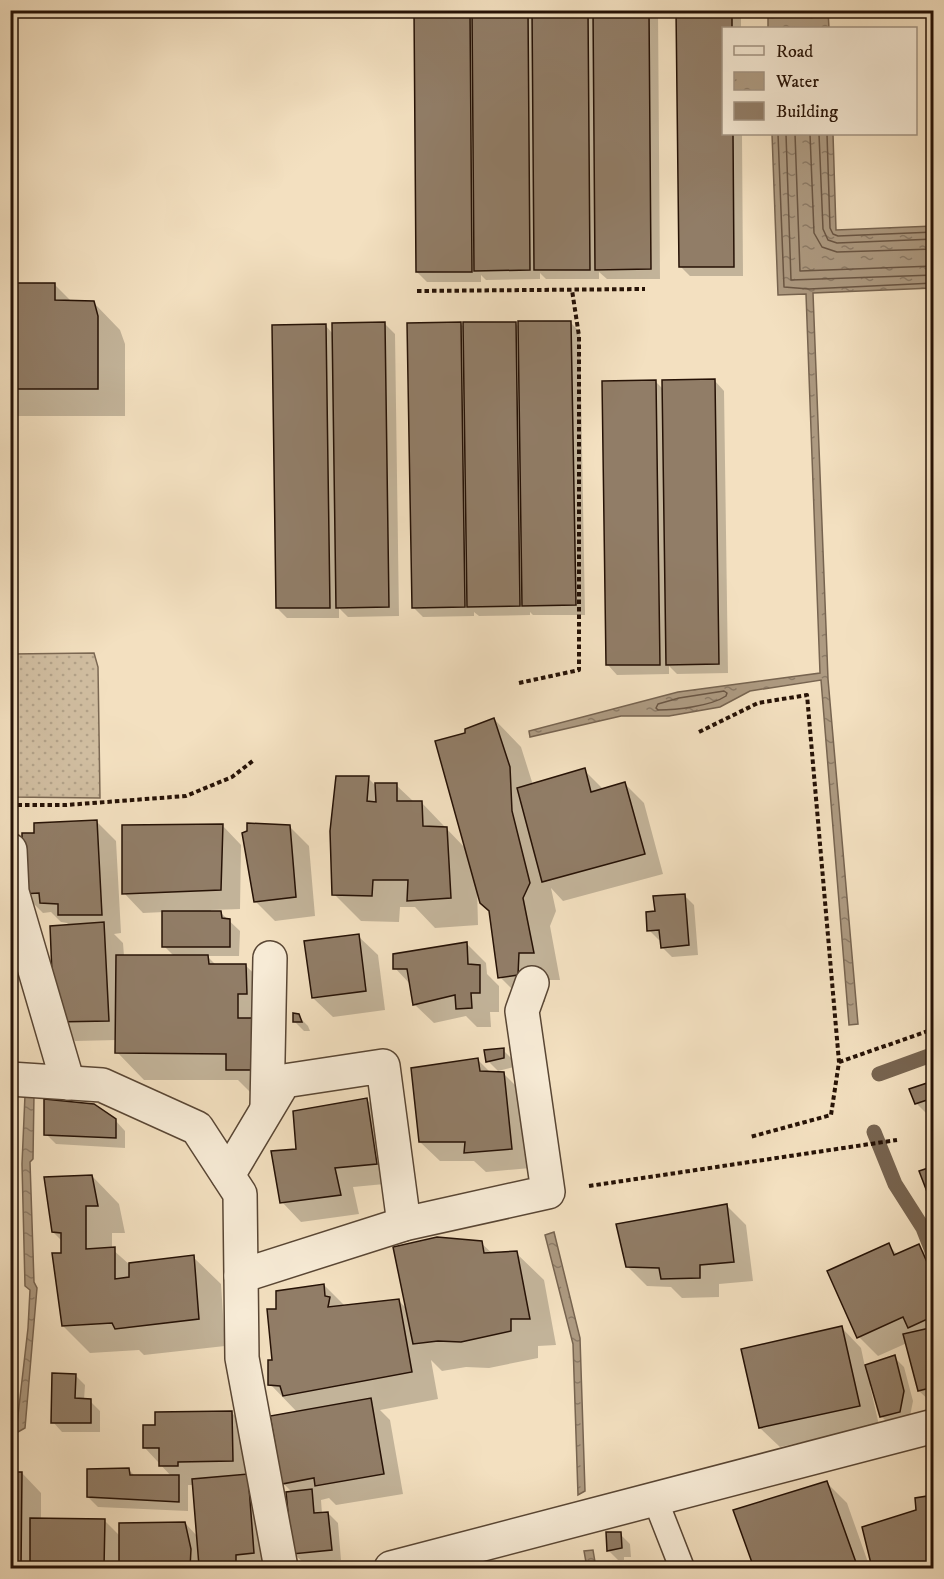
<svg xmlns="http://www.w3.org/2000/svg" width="944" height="1579" font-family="'IM FELL DW Pica',serif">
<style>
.grass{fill:url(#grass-dots);stroke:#7b6853;stroke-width:1.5}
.water{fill:url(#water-ripples);stroke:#776450;stroke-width:1.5}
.shadow{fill:#0003}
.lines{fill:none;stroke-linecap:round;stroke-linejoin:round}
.shore{stroke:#6a5644;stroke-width:1.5}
.stream{stroke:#776450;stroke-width:15}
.building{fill:#917d67;stroke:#261206;stroke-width:1.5}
.service-casing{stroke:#594634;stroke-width:27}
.minor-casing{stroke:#594634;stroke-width:36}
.path{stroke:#261206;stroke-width:4;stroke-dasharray:4.5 3;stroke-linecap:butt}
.service{stroke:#f7ebd6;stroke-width:24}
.minor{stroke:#f7ebd6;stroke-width:33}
</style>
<defs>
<pattern id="grass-dots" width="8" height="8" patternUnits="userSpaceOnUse" patternTransform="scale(1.5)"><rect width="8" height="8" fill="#d0bda0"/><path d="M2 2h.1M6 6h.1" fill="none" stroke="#b2a188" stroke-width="1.8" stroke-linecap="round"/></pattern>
<pattern id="water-ripples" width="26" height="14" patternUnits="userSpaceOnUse" patternTransform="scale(1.5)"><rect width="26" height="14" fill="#ad9a81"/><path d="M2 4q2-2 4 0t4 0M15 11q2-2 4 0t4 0" fill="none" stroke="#8d7c68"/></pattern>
</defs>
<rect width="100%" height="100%" fill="#f3e0c0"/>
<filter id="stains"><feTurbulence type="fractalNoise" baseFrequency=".00333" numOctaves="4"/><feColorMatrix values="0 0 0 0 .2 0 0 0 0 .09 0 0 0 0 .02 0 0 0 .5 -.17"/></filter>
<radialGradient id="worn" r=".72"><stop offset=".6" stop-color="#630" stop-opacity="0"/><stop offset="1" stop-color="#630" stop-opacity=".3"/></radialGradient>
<polygon class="grass" points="94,653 98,667 100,798 11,797 11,654"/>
<g class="water">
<polygon points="768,11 828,11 829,28 768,28"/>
<polygon points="772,134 833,134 836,230 933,226 933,288 813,293 828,679 858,1024 849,1025 821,680 750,691 720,707 669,716 621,716 530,737 529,731 678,692 820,673 806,294 778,295"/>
<polygon points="34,1094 33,1159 30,1162 34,1282 37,1288 25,1428 11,1436 10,1427 17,1424 28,1328 30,1290 25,1286 22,1164 25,1095"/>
<polygon points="554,1232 580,1338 585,1491 578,1495 573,1344 545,1235"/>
<polygon points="593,1550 596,1568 587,1568 584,1551"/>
</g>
<g class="shadow">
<polygon points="415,10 658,10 660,279 607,279 599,272 599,279 546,279 540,273 540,279 486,280 481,275 481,282 427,282 417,272"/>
<polygon points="677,10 741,10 741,28 724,28 724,134 742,134 743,276 690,276 680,266"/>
<polygon points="10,284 54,284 72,302 93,302 120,330 125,344 125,416 10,416"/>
<polygon points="570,322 580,332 585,615 533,615 530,612 530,615 479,616 474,612 474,616 423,617 413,607 461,324 464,327 516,324 519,327"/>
<polygon points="385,324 395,334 399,616 348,617 339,608 339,618 287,618 277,608 325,325 333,334"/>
<polygon points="655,381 664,390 715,381 724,391 728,673 677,674 669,666 669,674 617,675 608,665"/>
<polygon points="494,719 521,747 533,785 584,770 604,790 624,783 644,803 663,874 563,901 551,888 556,911 550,926 560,980 546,980 545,1002 527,1004 500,977 491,912 477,887 478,925 435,928 415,907 400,907 399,922 361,921 334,894 368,778 375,785 396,785 414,802 421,802 466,849 467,735"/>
<polygon points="96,821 116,841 121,933 114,934 123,943 124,956 174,956 164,946 164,912 143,913 124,893 222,825 241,845 240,909 211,910 211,913 221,913 240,931 239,956 207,956 216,965 245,965 273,992 255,1097 238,1080 144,1080 117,1052 117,1040 75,1041 56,1021 70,926 67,923 61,922 51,912 43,913 22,892 35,835"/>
<polygon points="290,827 309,846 315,916 275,921 255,901"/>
<polygon points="684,895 694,905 698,955 672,957 662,947 662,940 659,940 649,930 656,913"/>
<polygon points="358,936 378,955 385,1010 333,1017 313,998"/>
<polygon points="467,944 486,963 487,974 499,986 499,1012 490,1012 491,1027 477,1027 466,1016 434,1023 414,1004 411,985 395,968"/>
<polygon points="298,1016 308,1026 310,1031 304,1031 294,1021"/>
<polygon points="503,1050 513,1060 514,1067 498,1071 488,1061"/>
<polygon points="478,1060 491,1073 503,1073 523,1093 531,1168 486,1172 474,1161 440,1161 420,1142"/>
<polygon points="926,1085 934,1092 934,1111 926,1113 916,1103"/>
<polygon points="367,1100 386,1119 395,1183 353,1187 359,1214 301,1222 282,1202 297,1151"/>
<polygon points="115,1120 125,1131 125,1148 56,1144 46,1134"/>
<polygon points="92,1176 119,1204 125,1233 112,1233 112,1249 130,1265 193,1257 221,1284 225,1346 144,1355 139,1350 90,1353 63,1326 62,1241 53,1232"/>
<polygon points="727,1206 746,1225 753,1281 719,1284 719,1297 682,1298 671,1287 647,1286 627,1266"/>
<polygon points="10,1225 17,1232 13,1367 10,1367"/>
<polygon points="481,1243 493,1254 516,1253 544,1280 556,1345 538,1346 538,1358 489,1368 466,1367 442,1371 431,1360 438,1399 380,1410 390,1420 403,1494 336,1505 329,1498 321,1500 322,1514 328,1513 338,1523 341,1560 304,1563 294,1554 293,1493 283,1483 298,1413 270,1384 278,1311 324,1285 345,1306 398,1300 408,1310"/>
<polygon points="888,1245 898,1255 918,1246 934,1261 934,1405 919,1391 907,1343 878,1356 859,1337"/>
<polygon points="842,1328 861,1348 865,1367 894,1357 904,1367 913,1401 909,1421 891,1426 881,1416 872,1386 870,1386 879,1425 780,1447 760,1428 743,1351"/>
<polygon points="75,1375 85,1385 84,1400 90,1401 100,1411 100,1432 62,1432 53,1422"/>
<polygon points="232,1413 251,1432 273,1568 10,1568 10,1473 22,1473 41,1493 41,1519 104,1520 121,1537 185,1523 198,1537 194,1485 188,1485 188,1511 98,1507 88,1497 129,1470 136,1477 172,1477 145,1448 156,1426"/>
<polygon points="827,1483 847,1503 870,1568 755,1568 735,1511"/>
<polygon points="934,1496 934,1568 874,1568 864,1528 918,1511"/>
<polygon points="620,1534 630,1544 631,1557 624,1557 624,1560 618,1560 608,1550"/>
</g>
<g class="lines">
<g class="shore">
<polyline points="778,134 784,287 809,289 934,283"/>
<polyline points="786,134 791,280 934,275"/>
<polyline points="795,134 800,271 934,266"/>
<polyline points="810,134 814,233 822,247 837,252 934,249"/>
<polyline points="819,134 823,229 828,240 837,243 934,239"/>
<polyline points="827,134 830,228 833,234 838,236 934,232"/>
<path d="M 724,691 L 727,693 L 726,696 C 711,706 676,710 658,710 L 656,708 L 658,704 L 679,698 Z"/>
</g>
<g class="stream">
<polyline points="879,1074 934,1054"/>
<polyline points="874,1132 895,1184 923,1228 934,1256"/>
</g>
</g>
<g class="building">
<polygon points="414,10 470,10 472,272 416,272"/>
<polygon points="472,10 528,10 530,270 474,271"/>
<polygon points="532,10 588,10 590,270 534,270"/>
<polygon points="593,10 649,10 651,269 595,270"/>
<polygon points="676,10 732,10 732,28 724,28 724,134 733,134 734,267 679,267"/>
<polygon points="10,283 55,283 55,300 94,301 98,316 98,389 10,389"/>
<polygon points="518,321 571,321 576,605 522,606"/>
<polygon points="385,322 389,607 336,608 332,323"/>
<polygon points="461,322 465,607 412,608 407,323"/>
<polygon points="463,322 516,322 520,606 467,607"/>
<polygon points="326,324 330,608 276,608 272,325"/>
<polygon points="715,379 719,664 666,665 662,380"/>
<polygon points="656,380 660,665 606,665 602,381"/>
<polygon points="494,718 510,767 512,811 530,883 523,898 534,953 519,953 518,975 498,978 489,911 480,903 435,741 465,733 465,729"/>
<polygon points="585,768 591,792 625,782 645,854 542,882 517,788"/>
<polygon points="336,776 369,776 367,801 376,802 375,783 397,783 397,801 422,801 423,826 447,827 451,898 407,901 408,880 373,880 372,896 332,895 330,831"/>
<polygon points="97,820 102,915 58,915 58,904 40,903 39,893 22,894 22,833 34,833 34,823"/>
<polygon points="247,823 290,825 296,897 254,902 242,833 247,831"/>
<polygon points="223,824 221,890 122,894 122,825"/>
<polygon points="685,894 689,945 661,948 659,930 647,931 646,912 655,911 653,896"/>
<polygon points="162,911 221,911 222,918 230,919 230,947 162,947"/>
<polygon points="104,922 109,1021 54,1022 50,926"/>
<polygon points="359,934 366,991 312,998 304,941"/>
<polygon points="467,942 468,964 480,965 480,993 471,993 472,1008 456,1009 455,995 413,1005 407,969 393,969 393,954"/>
<polygon points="116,955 208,955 209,964 246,964 247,994 238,994 238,1018 252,1018 252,1070 226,1070 226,1054 115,1053"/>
<polygon points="293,1013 299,1014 302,1022 293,1022"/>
<polygon points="504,1048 504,1058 486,1062 484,1050"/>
<polygon points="478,1058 480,1071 504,1072 512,1149 464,1153 465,1142 419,1142 411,1068"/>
<polygon points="927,1083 933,1098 915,1104 909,1089"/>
<polygon points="367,1098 377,1164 335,1168 341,1195 280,1203 271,1151 296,1149 293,1111"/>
<polygon points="44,1099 94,1104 116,1119 116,1138 44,1135"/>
<polygon points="934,1166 934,1210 919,1171"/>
<polygon points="92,1175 98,1206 86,1206 86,1249 115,1247 115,1279 129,1277 129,1263 194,1255 199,1319 115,1329 112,1323 62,1326 52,1253 61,1253 61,1233 52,1232 44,1177"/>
<polygon points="727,1204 734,1262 700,1265 700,1278 661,1279 659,1268 626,1267 616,1224"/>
<polygon points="437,1237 482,1241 484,1253 517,1251 530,1319 511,1319 511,1331 461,1342 438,1341 413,1344 393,1247"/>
<polygon points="889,1243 894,1255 919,1244 934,1278 934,1316 908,1328 903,1317 857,1338 827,1271"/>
<polygon points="324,1284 325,1296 330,1297 328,1307 399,1299 412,1372 283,1396 280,1386 268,1385 268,1360 272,1360 267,1309 276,1309 276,1291"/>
<polygon points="842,1326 860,1406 759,1428 741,1349"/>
<polygon points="934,1327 934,1387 918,1391 903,1334"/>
<polygon points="895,1355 904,1391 900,1412 880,1417 865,1365"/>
<polygon points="52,1373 76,1374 75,1398 91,1399 91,1423 51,1423"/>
<polygon points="371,1398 384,1474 315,1486 314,1478 282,1484 270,1416"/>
<polygon points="232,1411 233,1461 178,1462 178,1466 159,1466 159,1448 143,1448 143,1425 155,1425 155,1412"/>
<polygon points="129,1468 130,1475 179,1475 179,1502 87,1497 87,1469"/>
<polygon points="10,1472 22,1472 21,1568 10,1568"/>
<polygon points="248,1474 254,1553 236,1555 236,1564 199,1566 192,1479"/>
<polygon points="827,1481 858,1568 811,1568 811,1566 802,1568 754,1568 733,1510"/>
<polygon points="312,1489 314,1513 328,1512 332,1550 292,1554 286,1492"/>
<polygon points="934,1495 934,1568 897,1568 896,1564 872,1568 862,1527 916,1510 915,1498"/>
<polygon points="30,1518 105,1519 104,1568 24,1568 24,1565 30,1565"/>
<polygon points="185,1522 191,1549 190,1568 119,1568 119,1523"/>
<polygon points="606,1532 621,1532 622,1548 607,1551"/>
</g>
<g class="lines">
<defs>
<polyline id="service" points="655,1499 682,1568"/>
<g id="minor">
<polyline points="10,850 12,892 68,1083"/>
<polyline points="10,1079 102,1085 197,1128 240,1194 242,1358 281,1568"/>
<polyline points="267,1108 270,958"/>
<polyline points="228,1175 284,1081 383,1066 404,1224"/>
<polyline points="241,1276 404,1224 548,1192 522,1011 532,983"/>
<polyline points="391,1568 934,1426"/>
</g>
</defs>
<use href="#service" class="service-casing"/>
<use href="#minor" class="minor-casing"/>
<g class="path">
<polyline points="417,291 645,289"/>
<polyline points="519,683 579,670 579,336 572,290"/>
<polyline points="699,732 758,703 807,695 839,1062 831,1115 750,1137"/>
<polyline points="10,805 66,805 186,796 232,777 254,760"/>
<polyline points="839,1062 934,1029"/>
<polyline points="589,1186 897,1140"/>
</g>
<use href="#service" class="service"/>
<use href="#minor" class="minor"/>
</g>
<rect width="944" height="1579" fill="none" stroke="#f3e0c0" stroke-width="36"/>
<rect x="12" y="12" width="920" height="1555" fill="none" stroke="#261206" stroke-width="3"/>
<rect x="18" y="18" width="908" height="1543" fill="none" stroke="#261206" stroke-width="1.5"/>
<rect x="722" y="27" width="195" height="108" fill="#f7ebd6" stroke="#a39483" stroke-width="1.5"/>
<rect x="734" y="46" width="30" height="9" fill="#f7ebd6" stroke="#a39483" stroke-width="1.5"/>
<text x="776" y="57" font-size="18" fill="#261206">Road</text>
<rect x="734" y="72" width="30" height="18" fill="url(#water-ripples)" stroke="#a39483" stroke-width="1.5"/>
<text x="776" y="87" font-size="18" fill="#261206">Water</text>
<rect x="734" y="102" width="30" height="18" fill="#917d67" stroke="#a39483" stroke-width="1.5"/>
<text x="776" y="117" font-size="18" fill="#261206">Building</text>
<rect width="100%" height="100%" filter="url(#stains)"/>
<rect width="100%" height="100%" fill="url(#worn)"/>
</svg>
